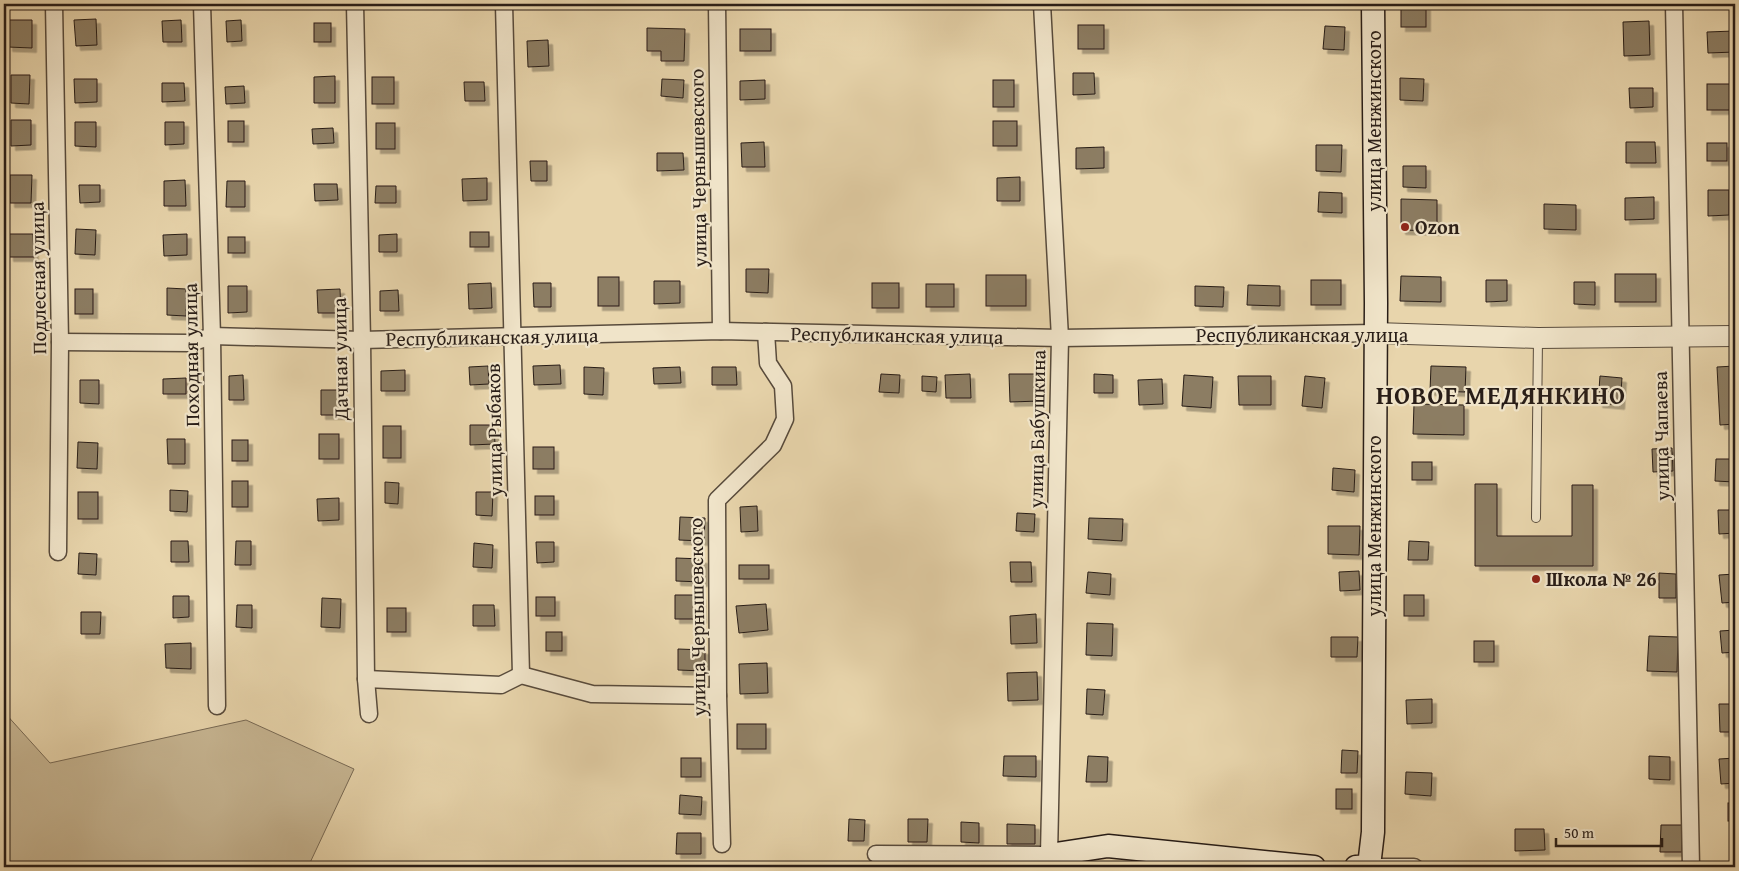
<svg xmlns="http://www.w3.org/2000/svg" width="1739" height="871" font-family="'Gentium Book Plus',serif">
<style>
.green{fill:#c7b693;stroke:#786a55}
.building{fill:#8c7d64;stroke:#281d17;filter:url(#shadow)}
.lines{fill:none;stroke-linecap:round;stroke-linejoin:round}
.service-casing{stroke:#584b3c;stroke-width:10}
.minor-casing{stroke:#584b3c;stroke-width:19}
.tertiary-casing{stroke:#584b3c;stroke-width:22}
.secondary-casing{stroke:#281d17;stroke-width:25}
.service{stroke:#f0e4c9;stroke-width:8}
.minor{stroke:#f0e4c9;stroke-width:16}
.tertiary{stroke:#f0e4c9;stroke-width:20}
.secondary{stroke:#f0e4c9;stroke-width:22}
.poi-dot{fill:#8f2418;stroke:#f0e4c9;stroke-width:2}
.labels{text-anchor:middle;stroke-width:4.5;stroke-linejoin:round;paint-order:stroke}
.street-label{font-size:20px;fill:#281d17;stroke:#f0e4c9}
.poi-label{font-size:20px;font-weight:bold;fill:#281d17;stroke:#f0e4c9;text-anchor:start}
.district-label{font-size:25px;font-weight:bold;letter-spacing:1px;fill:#281d17;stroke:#f0e4c9}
</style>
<defs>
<filter id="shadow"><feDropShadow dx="4.5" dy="4.5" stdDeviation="0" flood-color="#0004"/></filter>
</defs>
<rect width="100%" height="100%" fill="#e8d5ac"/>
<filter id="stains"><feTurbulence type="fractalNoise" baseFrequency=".004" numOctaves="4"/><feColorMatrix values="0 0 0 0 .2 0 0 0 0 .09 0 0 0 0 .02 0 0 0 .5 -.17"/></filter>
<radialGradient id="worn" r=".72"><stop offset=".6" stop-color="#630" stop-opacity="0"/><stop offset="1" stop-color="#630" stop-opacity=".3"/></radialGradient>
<polygon class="green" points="4,712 50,763 246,720 354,769 308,867 4,867"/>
<g class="building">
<rect x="1401" y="6" width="25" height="21"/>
<polygon points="96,19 97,45 76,46 74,20"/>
<polygon points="8,20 32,20 32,48 8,47"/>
<polygon points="181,20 182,42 163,42 162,21"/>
<polygon points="241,20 242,41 227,42 226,21"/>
<polygon points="1649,21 1650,55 1624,56 1623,22"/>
<rect x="314" y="23" width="17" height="19"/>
<rect x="1078" y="25" width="26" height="24"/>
<polygon points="1325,26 1345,27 1344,50 1323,49"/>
<polygon points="647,28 685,29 684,61 661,61 661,51 647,51"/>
<rect x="740" y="29" width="31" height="22"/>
<polygon points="1734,31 1735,52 1708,53 1707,32"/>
<polygon points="548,40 549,66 528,67 527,41"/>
<polygon points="1073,73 1094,73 1095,94 1073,95"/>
<polygon points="11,75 30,75 29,104 11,103"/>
<polygon points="335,76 335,103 314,103 314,77"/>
<rect x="372" y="77" width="22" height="27"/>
<polygon points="1400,78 1424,79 1423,101 1400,100"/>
<polygon points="74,79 97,79 97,102 75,103"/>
<polygon points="662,79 684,80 683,98 661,96"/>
<polygon points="765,80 765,99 740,100 740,81"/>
<rect x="993" y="80" width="21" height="27"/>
<polygon points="464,82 484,82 485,101 465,101"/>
<polygon points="162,83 184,83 185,101 162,102"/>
<rect x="1707" y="84" width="26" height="26"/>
<polygon points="244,86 245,103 226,104 225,87"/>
<polygon points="1629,88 1653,88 1653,107 1630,108"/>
<polygon points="11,120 31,120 31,145 11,146"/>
<rect x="228" y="121" width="16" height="21"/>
<rect x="993" y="121" width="24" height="25"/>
<polygon points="75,122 96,122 96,147 75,146"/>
<polygon points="165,122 184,122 184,144 165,145"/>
<rect x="376" y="123" width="19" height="26"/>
<polygon points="333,128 334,143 313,144 312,129"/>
<polygon points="764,142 765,167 742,167 741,143"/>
<polygon points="1626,142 1655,142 1656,163 1626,163"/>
<rect x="1707" y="143" width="20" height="18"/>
<polygon points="1316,145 1342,145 1341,172 1316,171"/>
<polygon points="1104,147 1104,168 1076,169 1076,148"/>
<polygon points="657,153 683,153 684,170 657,171"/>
<polygon points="530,161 547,161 547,181 531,181"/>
<polygon points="1403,166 1426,166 1426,188 1403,187"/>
<polygon points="10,175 32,175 31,203 10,203"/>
<polygon points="1020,177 1020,201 997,201 997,178"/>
<polygon points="487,178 487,200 463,201 462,179"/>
<polygon points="185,180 186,206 164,206 164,181"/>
<polygon points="227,181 245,181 245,207 226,207"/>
<polygon points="314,184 337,184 338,200 315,201"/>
<polygon points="79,185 100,185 100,202 80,203"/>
<polygon points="376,186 396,186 396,203 375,203"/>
<polygon points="1708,190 1729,190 1729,215 1708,216"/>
<polygon points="1319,192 1342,193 1342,213 1318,212"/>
<polygon points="1654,197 1654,219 1625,220 1625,198"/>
<polygon points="1401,199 1437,200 1437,231 1401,230"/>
<polygon points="1544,204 1576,205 1576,230 1544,229"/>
<polygon points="76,229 96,230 95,255 75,254"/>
<rect x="470" y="232" width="19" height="15"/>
<polygon points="8,234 33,234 34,257 9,257"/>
<polygon points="187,234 187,255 164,256 163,235"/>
<polygon points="397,234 397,252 379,252 379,235"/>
<rect x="228" y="237" width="17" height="16"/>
<polygon points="746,269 769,269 768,293 746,292"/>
<rect x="1615" y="274" width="41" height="28"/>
<rect x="986" y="275" width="40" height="31"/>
<polygon points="1401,276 1441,277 1441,302 1400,301"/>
<rect x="598" y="277" width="21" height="29"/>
<rect x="1311" y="280" width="30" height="25"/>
<polygon points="1486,280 1507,280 1507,301 1486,302"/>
<polygon points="654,281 680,281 680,303 654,304"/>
<polygon points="1574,282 1595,282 1595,305 1574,304"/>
<polygon points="491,283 492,308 469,309 468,284"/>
<polygon points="533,283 551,283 551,307 534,307"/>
<rect x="872" y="283" width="27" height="25"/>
<rect x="926" y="284" width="28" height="23"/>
<polygon points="1248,285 1280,286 1280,306 1247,305"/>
<polygon points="228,286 247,286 247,312 228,313"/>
<polygon points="1195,286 1224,287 1223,307 1195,306"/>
<polygon points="167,288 186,289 186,316 167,315"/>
<rect x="75" y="289" width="18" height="25"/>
<polygon points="340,289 341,313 318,313 317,290"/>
<polygon points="398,290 399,311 380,311 380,291"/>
<polygon points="560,365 561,384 534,385 533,366"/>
<polygon points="488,366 489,384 470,385 469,367"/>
<polygon points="1431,366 1466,367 1465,392 1430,391"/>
<polygon points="1735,366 1735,424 1720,425 1717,367"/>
<polygon points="584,367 604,368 603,395 584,394"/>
<polygon points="680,367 681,383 654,384 653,368"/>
<polygon points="712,367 736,367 737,385 712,385"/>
<polygon points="405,370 405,391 381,391 381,371"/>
<polygon points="881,374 900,375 899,393 879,392"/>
<polygon points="970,374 971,398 946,398 945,375"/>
<polygon points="1009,374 1040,374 1040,401 1010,402"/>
<polygon points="1094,374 1113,375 1113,393 1094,393"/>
<polygon points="243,375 244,400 229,400 229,376"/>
<polygon points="1184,375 1213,377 1211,408 1182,406"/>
<polygon points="922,376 937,377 936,392 922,391"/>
<polygon points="1238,376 1271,376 1271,405 1239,405"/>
<polygon points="1305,376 1325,378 1322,408 1302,406"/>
<polygon points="1600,376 1622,378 1620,405 1598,403"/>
<polygon points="186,378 186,394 163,394 163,379"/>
<polygon points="1162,379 1163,404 1139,405 1138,380"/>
<polygon points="80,380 99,380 99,404 80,403"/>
<polygon points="321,390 340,390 341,415 321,415"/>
<polygon points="1414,404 1464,405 1464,435 1413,434"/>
<polygon points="470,425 494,425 495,444 470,445"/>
<rect x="383" y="426" width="18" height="32"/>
<rect x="319" y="434" width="20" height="25"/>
<polygon points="167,439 185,439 185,464 168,464"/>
<rect x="232" y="440" width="16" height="21"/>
<polygon points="78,442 98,443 97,469 77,468"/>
<rect x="533" y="447" width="21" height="22"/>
<polygon points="1672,448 1673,471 1653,472 1652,449"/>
<polygon points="1716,459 1735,459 1735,482 1715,481"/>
<rect x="1412" y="462" width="20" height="18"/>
<polygon points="1333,468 1355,470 1354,492 1332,490"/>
<rect x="232" y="481" width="16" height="26"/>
<polygon points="385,482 399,483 398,504 385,503"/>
<polygon points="1475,484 1497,484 1497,536 1572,536 1572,485 1593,485 1593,566 1475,566"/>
<polygon points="170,490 188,491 187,512 170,511"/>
<rect x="78" y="492" width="20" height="27"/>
<polygon points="476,492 493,492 492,516 476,515"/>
<rect x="535" y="496" width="19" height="19"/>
<polygon points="339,498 339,520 318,521 317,499"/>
<polygon points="757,506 758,531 741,532 740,507"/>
<polygon points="1718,510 1735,510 1735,533 1719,534"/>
<polygon points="1017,513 1035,514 1034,532 1016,531"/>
<polygon points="680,517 705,518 704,541 679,540"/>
<polygon points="1089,518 1123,519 1122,541 1088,539"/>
<polygon points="1328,526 1360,526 1359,555 1328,554"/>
<polygon points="171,541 188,541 189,562 171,562"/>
<polygon points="236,541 251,541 251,565 235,565"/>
<polygon points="1409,541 1429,542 1428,560 1408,560"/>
<polygon points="536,542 554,542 554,562 537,563"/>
<polygon points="474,543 493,545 492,568 473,567"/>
<polygon points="79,553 97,554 96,575 78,574"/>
<polygon points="676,558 703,559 703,582 676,581"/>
<polygon points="1010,562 1031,562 1032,582 1011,582"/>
<rect x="739" y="565" width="30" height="14"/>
<polygon points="1359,571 1360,590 1340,591 1339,572"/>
<polygon points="1088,572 1111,574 1110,595 1086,593"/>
<polygon points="1659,573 1676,574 1676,598 1659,598"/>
<polygon points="1735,574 1735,602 1722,603 1719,575"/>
<polygon points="675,595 701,595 702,619 675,619"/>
<rect x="1404" y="595" width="20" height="21"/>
<polygon points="173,596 189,596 189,617 173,618"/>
<rect x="536" y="597" width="19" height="19"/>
<polygon points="322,598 341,599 340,628 321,627"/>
<polygon points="766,604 768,630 739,633 736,606"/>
<polygon points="237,605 252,605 252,628 236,627"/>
<polygon points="473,605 494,605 495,626 473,626"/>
<rect x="387" y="608" width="19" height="24"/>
<polygon points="81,612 101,612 100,634 81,634"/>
<polygon points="1036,614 1037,643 1011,644 1010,616"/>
<polygon points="1087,623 1113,624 1112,656 1086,655"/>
<polygon points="1735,630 1735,652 1722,653 1720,631"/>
<rect x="546" y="632" width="16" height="19"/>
<polygon points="1649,636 1678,637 1677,672 1647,671"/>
<polygon points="1331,637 1358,637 1357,657 1331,657"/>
<rect x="1474" y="641" width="20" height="21"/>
<polygon points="191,643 191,669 166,668 165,644"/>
<polygon points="678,649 705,650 705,671 678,670"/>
<polygon points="767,663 768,693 740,694 739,664"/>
<polygon points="1037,672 1038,700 1008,701 1007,673"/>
<polygon points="1087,689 1105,690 1103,715 1086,714"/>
<polygon points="1432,699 1432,723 1407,724 1406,700"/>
<polygon points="1719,704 1735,704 1735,732 1720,732"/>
<rect x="737" y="724" width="29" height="25"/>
<polygon points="1342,750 1358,751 1357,773 1341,773"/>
<polygon points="1004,756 1036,756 1036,777 1003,776"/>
<polygon points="1088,756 1108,757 1107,782 1086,782"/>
<polygon points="1649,756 1670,757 1670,780 1649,779"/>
<rect x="681" y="758" width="20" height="19"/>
<polygon points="1735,758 1735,783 1721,784 1719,759"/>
<polygon points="1406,772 1432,773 1431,796 1405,794"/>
<rect x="1336" y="789" width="16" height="20"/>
<polygon points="680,795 702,797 701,815 679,814"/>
<rect x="1728" y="803" width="7" height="18"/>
<polygon points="849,819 865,820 864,841 848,841"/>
<polygon points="908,819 928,819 927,842 908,842"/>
<polygon points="961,822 979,823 979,843 961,842"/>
<polygon points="1007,824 1035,825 1035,844 1007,844"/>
<polygon points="1661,825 1682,825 1682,852 1660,852"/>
<polygon points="1515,829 1544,829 1545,850 1515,851"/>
<polygon points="677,833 701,833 701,854 676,854"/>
</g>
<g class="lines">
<defs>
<polyline id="service" points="1536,518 1538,338"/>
<g id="minor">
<polyline points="54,4 60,342 58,552"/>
<polyline points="202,4 212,336 217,706"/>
<polyline points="355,4 362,340 366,679 369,714"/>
<polyline points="504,4 521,675"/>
<polyline points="717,4 721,331"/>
<polyline points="1674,4 1691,867"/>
<polyline points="60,342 191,343 212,336 362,340 721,331 1060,338 1375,333"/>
<polyline points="366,679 501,685 521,675 592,694 718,696"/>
<polyline points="722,844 718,696 717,500 773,445 785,419 783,386 768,363 766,332"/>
<polyline points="876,854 1049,855 1060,338 1042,4"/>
<polyline points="1369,867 1414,867"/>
</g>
<polyline id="tertiary" points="1375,333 1538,338 1735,336"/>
<g id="secondary">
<polyline points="1035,867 1049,855 1108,846 1314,867"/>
<polyline points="1356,867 1369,866 1373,832 1376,303 1373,4"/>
</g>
</defs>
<use href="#service" class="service-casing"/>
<use href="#minor" class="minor-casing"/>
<use href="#tertiary" class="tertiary-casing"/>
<use href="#secondary" class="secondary-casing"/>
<use href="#service" class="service"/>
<use href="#minor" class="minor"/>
<use href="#tertiary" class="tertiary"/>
<use href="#secondary" class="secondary"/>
</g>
<g class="poi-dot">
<circle cx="1405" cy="227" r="5"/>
<circle cx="1536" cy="579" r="5"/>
</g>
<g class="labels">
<g class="street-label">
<text transform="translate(1374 121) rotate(-90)" y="7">улица Менжинского</text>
<text transform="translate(698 168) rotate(-91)" y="7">улица Чернышевского</text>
<text transform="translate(38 278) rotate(-91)" y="7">Подлесная улица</text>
<text transform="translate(897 335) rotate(1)" y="7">Республиканская улица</text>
<text x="1302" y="342">Республиканская улица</text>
<text transform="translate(492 337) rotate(-1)" y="7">Республиканская улица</text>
<text transform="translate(191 355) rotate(-91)" y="7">Походная улица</text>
<text transform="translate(340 359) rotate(-91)" y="7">Дачная улица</text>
<text transform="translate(1037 429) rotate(-89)" y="7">улица Бабушкина</text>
<text transform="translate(494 430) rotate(-91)" y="7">улица Рыбаков</text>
<text transform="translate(1661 436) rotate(-91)" y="7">улица Чапаева</text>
<text transform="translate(1374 526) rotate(-90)" y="7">улица Менжинского</text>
<text transform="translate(697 617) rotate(-91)" y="7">улица Чернышевского</text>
</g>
<g class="poi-label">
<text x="1415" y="234">Ozon</text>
<text x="1546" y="586">Школа № 26</text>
</g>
<g class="district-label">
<text x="1501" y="404">НОВОЕ МЕДЯНКИНО</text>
</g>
</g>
<rect width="1739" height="871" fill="none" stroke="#e8d5ac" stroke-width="20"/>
<rect x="5" y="5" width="1729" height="861" fill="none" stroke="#281d17" stroke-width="2.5"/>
<rect x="10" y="10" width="1719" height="851" fill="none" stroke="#281d17"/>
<path d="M1556 838v8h106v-8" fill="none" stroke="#281d17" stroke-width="2.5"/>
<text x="1564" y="838" font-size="15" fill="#281d17" stroke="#f0e4c9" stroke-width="4" paint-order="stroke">50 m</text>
<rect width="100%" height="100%" filter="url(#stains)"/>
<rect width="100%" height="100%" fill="url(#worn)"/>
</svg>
